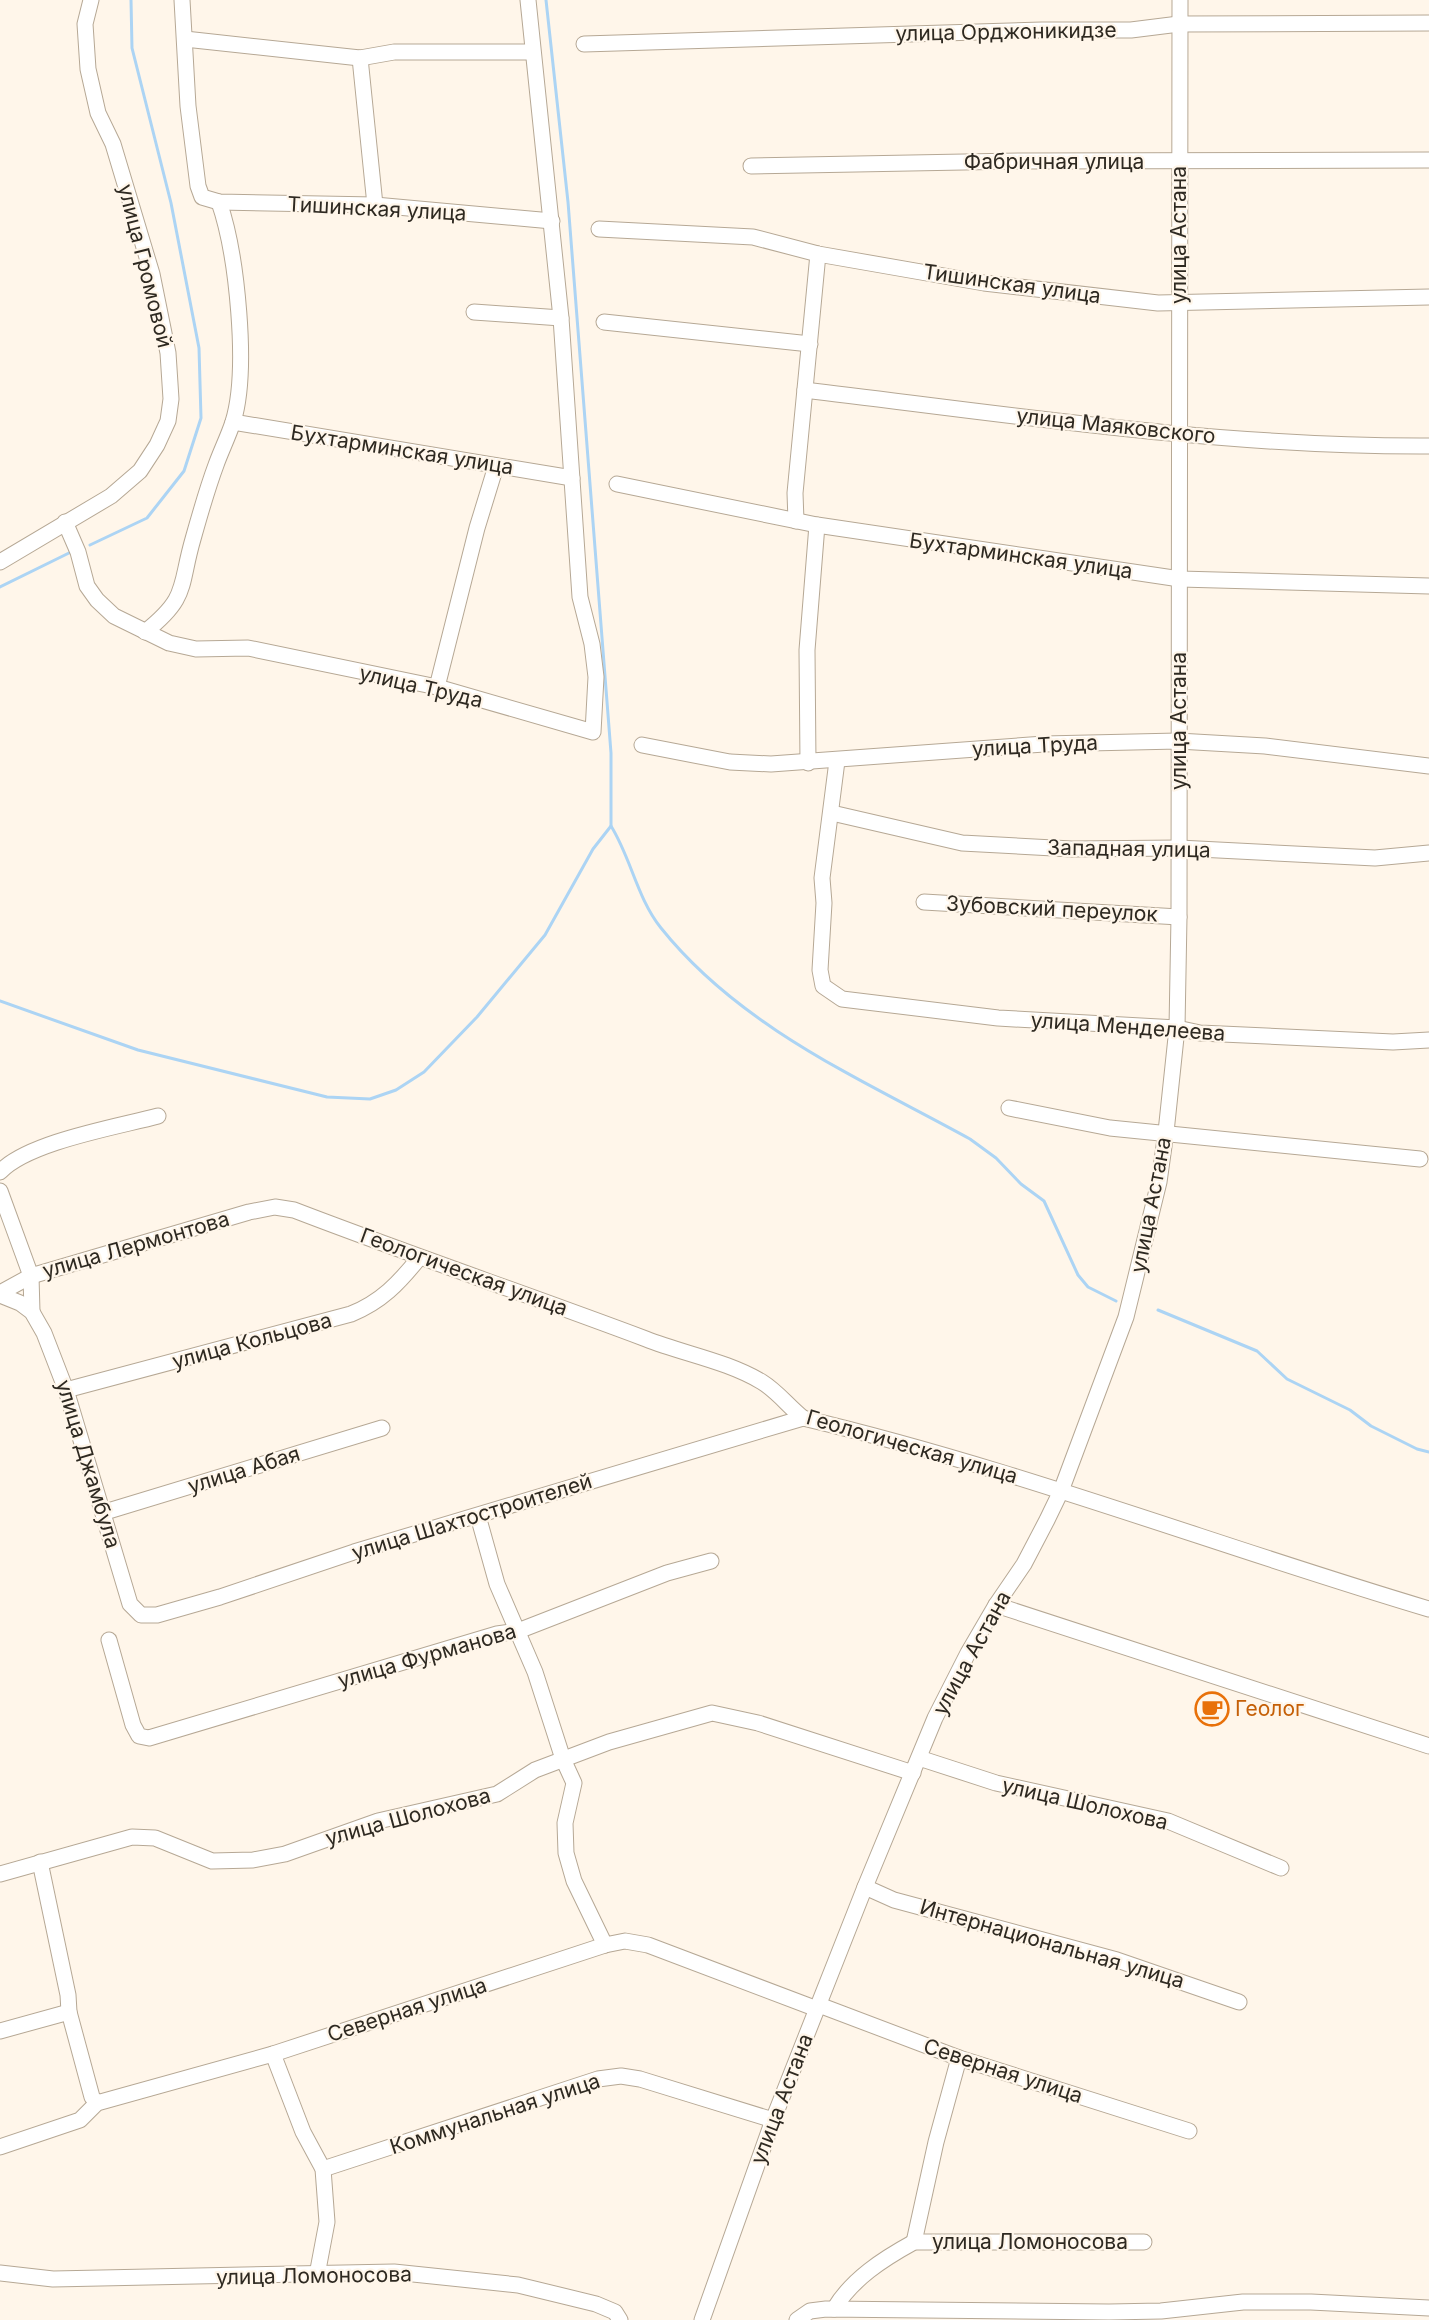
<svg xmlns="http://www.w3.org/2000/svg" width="1429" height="2320" font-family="Inter,sans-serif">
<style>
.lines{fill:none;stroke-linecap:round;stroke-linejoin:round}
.stream{stroke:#acd4f4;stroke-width:3}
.minor-casing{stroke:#b6a895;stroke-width:17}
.minor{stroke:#fff;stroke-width:15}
.labels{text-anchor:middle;stroke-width:4.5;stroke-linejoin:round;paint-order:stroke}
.street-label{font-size:21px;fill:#2e2921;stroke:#fff6ea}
.food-label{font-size:21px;fill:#c56008;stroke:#fff6ea;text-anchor:start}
</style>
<rect width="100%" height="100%" fill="#fff6ea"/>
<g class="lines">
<g class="stream">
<polyline points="90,545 147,518 184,471 201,418 199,348 171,203 132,48 131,0"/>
<polyline points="0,587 71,552"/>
<path d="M 611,826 C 631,858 637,898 661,928 C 741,1028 861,1079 970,1139 L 996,1158 L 1021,1184 L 1044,1201 L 1078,1275 L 1088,1287 L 1116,1301"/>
<polyline points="0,1001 138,1050 327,1097 370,1099 396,1090 424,1072 477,1017 545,935 593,849 611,826 611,753 568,202 546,0"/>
<polyline points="1158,1310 1257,1351 1287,1379 1350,1410 1371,1426 1417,1449 1429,1452"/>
</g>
<defs>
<g id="minor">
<polyline points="182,0 188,106 198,186 202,197 219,202 375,205 552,221"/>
<polyline points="185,39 360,58 394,52 532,52"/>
<polyline points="584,44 1042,30 1131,30 1179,24 1429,23"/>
<polyline points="360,58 375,205"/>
<polyline points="751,166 1019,161 1429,160"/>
<polyline points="599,229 753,237 818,254 984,283 1158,303 1429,297"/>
<polyline points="474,312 561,318"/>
<polyline points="604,322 810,344"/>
<path d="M 805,390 C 1012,415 1220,447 1429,446"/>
<polyline points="233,422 572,478"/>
<polyline points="617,484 817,525 1180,579 1429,586"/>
<polyline points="796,521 795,493 818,254"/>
<polyline points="65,522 78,552 87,586 97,600 114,616 169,643 196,649 248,648 437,687 593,732 596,677 592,644 580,597 561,318 528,0"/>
<polyline points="0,562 111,496 140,471 157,445 168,421 171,399 168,353 152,274 113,144 98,113 88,69 85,24 91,0"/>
<path d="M 145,632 C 189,597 179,587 193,539 C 200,514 207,489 216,465 C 221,451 228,437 233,422 C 249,370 237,254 219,202"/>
<polyline points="437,687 477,528 496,466"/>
<polyline points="642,745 730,762 771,764 1044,744 1178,741 1265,746 1429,766"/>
<polyline points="837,761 822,878 824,903 820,970 823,986 842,999 998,1018 1177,1028 1200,1033 1393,1042 1429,1040"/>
<polyline points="808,763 807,650 817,525"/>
<polyline points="832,813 962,843 1072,849 1179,848 1375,858 1429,853"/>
<polyline points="924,902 1179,917"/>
<polyline points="1009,1108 1110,1128 1420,1159"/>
<path d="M 0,1172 C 28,1142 117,1127 158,1116"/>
<polyline points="0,1191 31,1276 32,1312"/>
<path d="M 0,1293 L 31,1276 L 249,1212 L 275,1207 L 294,1210 C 411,1255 529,1295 646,1339 C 684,1354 727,1361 762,1382 C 778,1392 788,1406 803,1418 C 1015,1468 1220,1547 1429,1609"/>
<polyline points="0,1295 20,1303 32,1312 44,1333 66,1390 130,1604 141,1615 157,1615 220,1597 354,1552 803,1418"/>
<path d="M 66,1390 L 351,1314 C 381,1302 399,1283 419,1258"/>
<polyline points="105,1512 382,1428"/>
<polyline points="478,1516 497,1584 535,1672 563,1759 574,1783 565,1823 566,1853 574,1881 605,1945"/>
<polyline points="996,1605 1429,1746"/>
<polyline points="109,1640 133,1725 139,1736 149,1738 497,1634 518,1631 667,1573 711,1561"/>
<polyline points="919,1758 996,1783 1168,1821 1281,1868"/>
<polyline points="40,1862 68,1995 69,2012 92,2097 97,2103"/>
<polyline points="0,1874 132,1837 155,1838 212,1861 253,1860 285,1854 378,1821 497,1794 535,1770 609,1742 712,1713 758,1723 913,1773"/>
<polyline points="865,1887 894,1900 1117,1960 1239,2002"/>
<polyline points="819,2005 959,2058 1189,2131"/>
<polyline points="0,2031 69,2012"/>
<polyline points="273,2054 303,2132 323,2169 327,2222 317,2275"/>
<polyline points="0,2147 80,2120 97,2103 273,2054 605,1945 625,1941 648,1945 817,2009"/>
<polyline points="323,2169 598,2079 621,2076 640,2079 773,2120"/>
<polyline points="914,2242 936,2142 959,2058"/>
<polyline points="0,2273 53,2279 394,2272 518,2285 596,2304 615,2312 620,2320"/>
<path d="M 834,2309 C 852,2279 883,2259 914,2242 L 1144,2242"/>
<polyline points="702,2320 773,2120 865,1887 935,1718 968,1653 996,1605 1024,1564 1047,1520 1061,1491 1126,1317 1159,1182 1166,1132 1177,1028 1179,917 1180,0"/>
<polyline points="797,2320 810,2311 826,2309 1109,2312 1161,2311 1243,2302 1311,2302 1429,2308"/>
</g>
</defs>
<use href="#minor" class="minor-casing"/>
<use href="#minor" class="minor"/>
</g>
<defs>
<symbol id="cafe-ring" viewBox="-11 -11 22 22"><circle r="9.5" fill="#fff6ea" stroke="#e8710a" stroke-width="1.5"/><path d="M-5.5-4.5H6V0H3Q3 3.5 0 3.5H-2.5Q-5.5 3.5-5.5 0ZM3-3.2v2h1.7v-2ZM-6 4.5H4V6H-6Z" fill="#e8710a"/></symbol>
</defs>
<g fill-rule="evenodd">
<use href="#cafe-ring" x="1193" y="1690" width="38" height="38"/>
</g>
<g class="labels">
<g class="street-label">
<text transform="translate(1006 32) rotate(-1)" y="7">улица Орджоникидзе</text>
<text x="1054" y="169">Фабричная улица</text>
<text transform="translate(377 209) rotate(3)" y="7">Тишинская улица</text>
<text transform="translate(1179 235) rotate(-90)" y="7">улица Астана</text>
<text transform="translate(145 266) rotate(76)" y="7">улица Громовой</text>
<text transform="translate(1012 284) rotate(8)" y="7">Тишинская улица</text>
<text transform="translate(1116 426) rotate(6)" y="7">улица Маяковского</text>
<text transform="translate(402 450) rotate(9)" y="7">Бухтарминская улица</text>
<text transform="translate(1021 556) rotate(8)" y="7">Бухтарминская улица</text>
<text transform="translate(421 687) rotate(13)" y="7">улица Труда</text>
<text transform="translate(1179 721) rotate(-90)" y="7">улица Астана</text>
<text transform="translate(1035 746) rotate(-3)" y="7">улица Труда</text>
<text transform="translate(1129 849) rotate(1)" y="7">Западная улица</text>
<text transform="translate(1052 909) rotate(3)" y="7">Зубовский переулок</text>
<text transform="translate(1128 1027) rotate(4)" y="7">улица Менделеева</text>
<text transform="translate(1151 1205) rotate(-79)" y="7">улица Астана</text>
<text transform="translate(136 1245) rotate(-16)" y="7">улица Лермонтова</text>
<text transform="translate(464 1272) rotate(20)" y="7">Геологическая улица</text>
<text transform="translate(252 1341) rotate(-15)" y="7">улица Кольцова</text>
<text transform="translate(912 1447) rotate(16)" y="7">Геологическая улица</text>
<text transform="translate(88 1464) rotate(73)" y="7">улица Джамбула</text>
<text transform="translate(244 1470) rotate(-17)" y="7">улица Абая</text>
<text transform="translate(472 1517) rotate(-17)" y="7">улица Шахтостроителей</text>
<text transform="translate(972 1653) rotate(-61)" y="7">улица Астана</text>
<text transform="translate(427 1656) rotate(-16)" y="7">улица Фурманова</text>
<text transform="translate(1085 1804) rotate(13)" y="7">улица Шолохова</text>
<text transform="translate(408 1817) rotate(-15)" y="7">улица Шолохова</text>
<text transform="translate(1052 1944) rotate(16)" y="7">Интернациональная улица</text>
<text transform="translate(407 2010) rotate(-18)" y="7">Северная улица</text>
<text transform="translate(1003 2071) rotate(18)" y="7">Северная улица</text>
<text transform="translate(782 2099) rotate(-69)" y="7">улица Астана</text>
<text transform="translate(495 2114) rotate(-18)" y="7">Коммунальная улица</text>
<text x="1030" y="2249">улица Ломоносова</text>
<text transform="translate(314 2276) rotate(-1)" y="7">улица Ломоносова</text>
</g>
<g class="food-label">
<text x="1235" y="1716">Геолог</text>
</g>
</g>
</svg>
